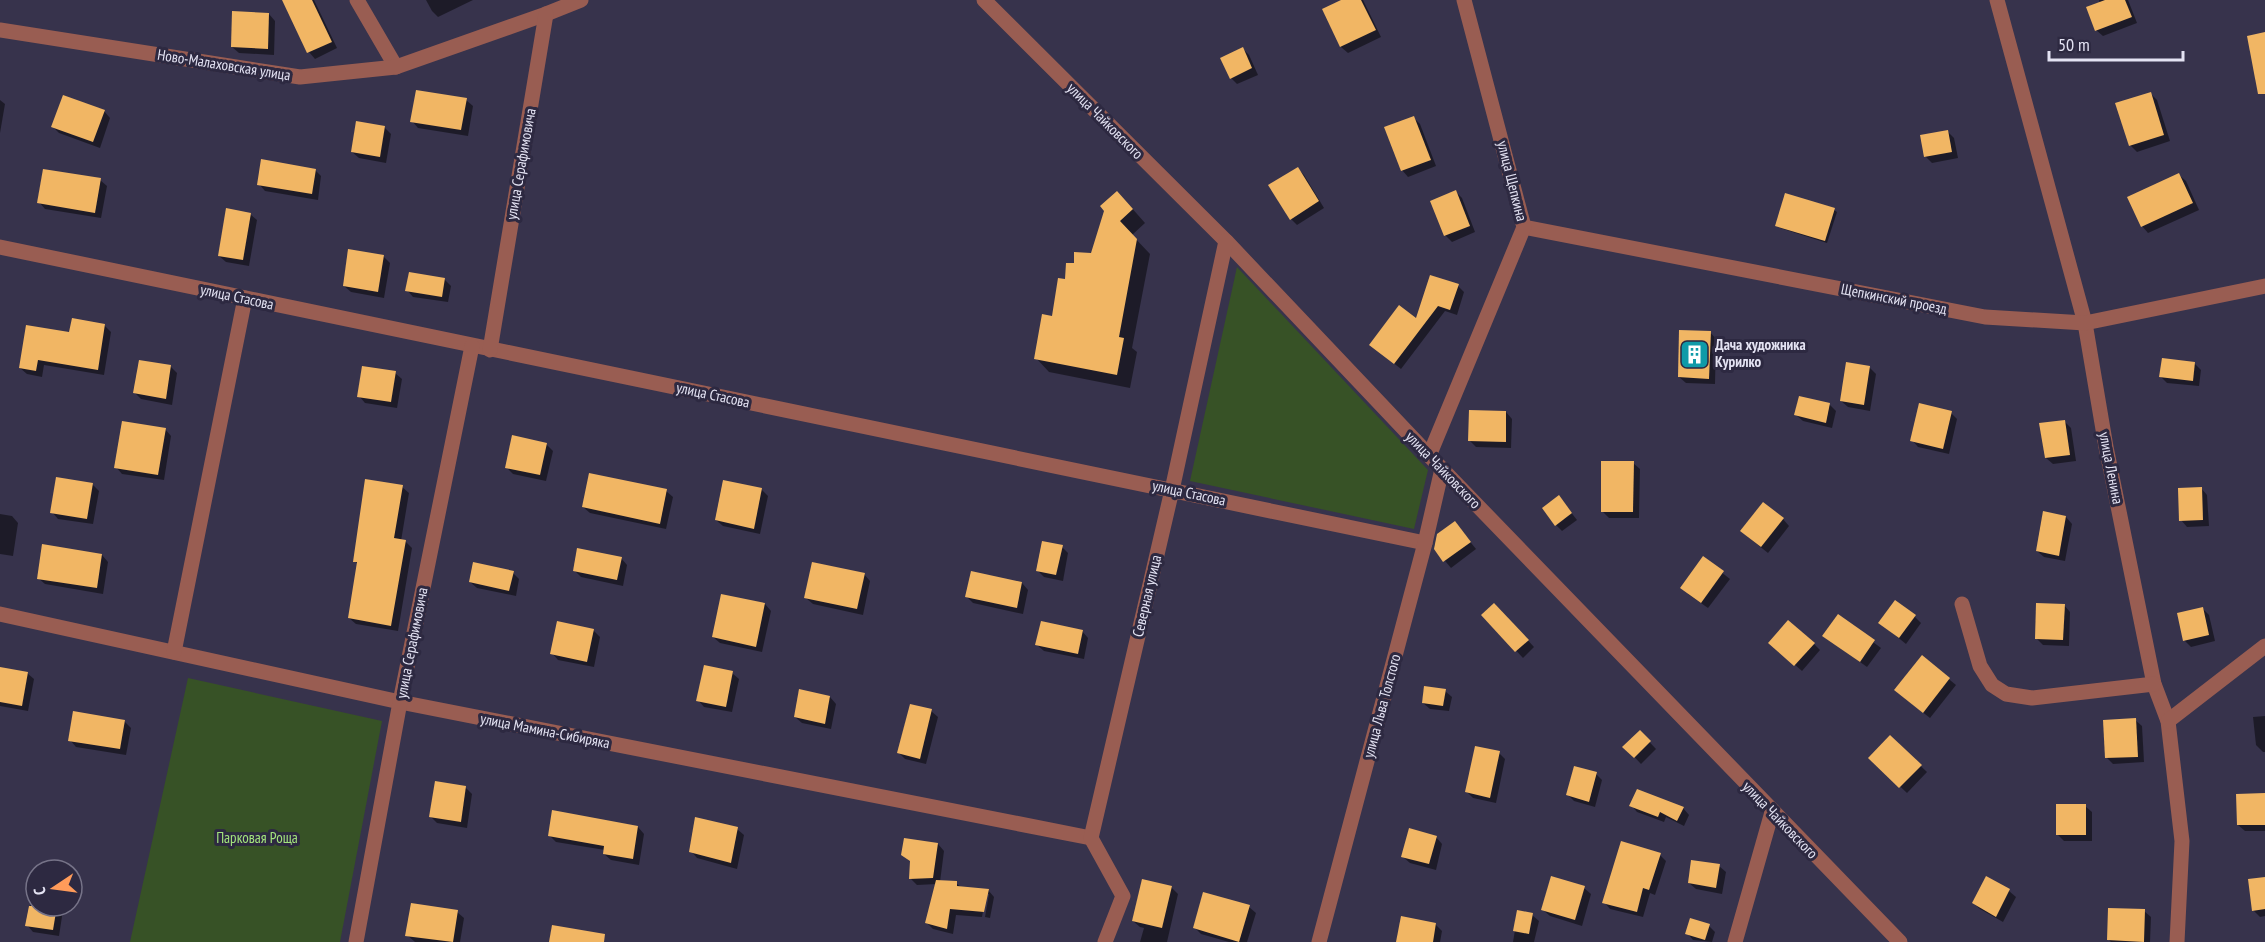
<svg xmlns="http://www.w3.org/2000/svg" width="2265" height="942" font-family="'PT Sans Narrow',sans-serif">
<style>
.green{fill:#375226}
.shadow{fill:#0007}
.building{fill:#f1b664}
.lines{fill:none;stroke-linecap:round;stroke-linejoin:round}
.minor{stroke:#995d52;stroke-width:15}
.labels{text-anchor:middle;stroke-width:6;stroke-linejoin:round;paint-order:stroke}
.street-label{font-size:15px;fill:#e4e3f3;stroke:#2d2941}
.poi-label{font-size:15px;font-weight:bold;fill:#e4e3f3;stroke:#2d2941;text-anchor:start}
.park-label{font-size:15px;fill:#a3e47d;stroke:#2d2941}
</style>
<rect width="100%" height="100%" fill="#37334c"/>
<g class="green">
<polygon points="1237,267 1428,470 1414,529 1190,481"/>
<polygon points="188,678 382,721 340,942 130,942"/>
</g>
<g class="shadow">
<polygon points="291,0 314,0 337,48 315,59 309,52"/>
<polygon points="426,0 473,0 438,17 432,11"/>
<polygon points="1345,0 1363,0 1381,37 1348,53 1341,47 1324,10"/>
<polygon points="2099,0 2128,0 2137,23 2103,36 2096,30 2100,3"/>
<polygon points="269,14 275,21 274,55 239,53 232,47"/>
<polygon points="1243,49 1249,55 1258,75 1237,84 1231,78"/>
<polygon points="2150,93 2157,100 2170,141 2137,152 2130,145"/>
<polygon points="0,100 5,104 0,133"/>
<polygon points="466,100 473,106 468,136 418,128 412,121"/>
<polygon points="104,111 110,118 100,148 59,133 53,127"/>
<polygon points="1414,118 1420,124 1436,166 1408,177 1402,170"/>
<polygon points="384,127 391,134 386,163 359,158 352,152"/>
<polygon points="1947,131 1954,138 1958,158 1932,163 1925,156"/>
<polygon points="1298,169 1304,175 1324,208 1297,225 1291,219"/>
<polygon points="315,170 321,176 318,200 265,191 259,184"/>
<polygon points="2179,175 2186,181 2199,210 2148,233 2142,226"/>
<polygon points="100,180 107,186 101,218 45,209 39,202"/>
<polygon points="1456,192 1462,198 1475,232 1452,242 1445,235"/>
<polygon points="1130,206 1145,223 1132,235 1150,254 1132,348 1137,352 1130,388 1049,372 1036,358 1067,281 1075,265 1092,254"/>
<polygon points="1834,210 1837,212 1827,243 1780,228 1777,226"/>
<polygon points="250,214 257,220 249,266 226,262 219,256"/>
<polygon points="383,256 390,263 384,298 351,292 344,286"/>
<polygon points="444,279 451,286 448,302 413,297 407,290"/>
<polygon points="1458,286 1464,292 1457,315 1445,311 1401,369 1371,345 1417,321"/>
<polygon points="104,325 111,332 104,375 44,365 42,377 27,374 20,368 71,334"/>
<polygon points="1710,332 1716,339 1715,384 1686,383 1679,377"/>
<polygon points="2194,363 2201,370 2199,386 2167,383 2161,377"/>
<polygon points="171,367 177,373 172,405 141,399 135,393"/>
<polygon points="1869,367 1876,374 1870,411 1848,407 1841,401"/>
<polygon points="395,373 402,379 397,408 365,403 359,396"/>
<polygon points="1830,405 1836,411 1832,428 1803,421 1796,415"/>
<polygon points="1506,412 1512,419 1511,448 1476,447 1470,441"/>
<polygon points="1951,413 1957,419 1949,454 1918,447 1912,440"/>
<polygon points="2064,421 2071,428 2076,461 2053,464 2046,458"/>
<polygon points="165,429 171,436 164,480 122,474 116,467"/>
<polygon points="546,444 553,451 546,481 513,474 506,467"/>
<polygon points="1633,463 1640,469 1639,518 1609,518 1602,511"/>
<polygon points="92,484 99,491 93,524 58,519 52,512"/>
<polygon points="402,487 409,493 401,541 406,542 412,548 398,631 356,624 349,618 358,565 355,561"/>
<polygon points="2201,488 2207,495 2209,526 2187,527 2181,520"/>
<polygon points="762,490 768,496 760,534 723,526 716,520"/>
<polygon points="666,491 673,497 666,529 590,513 583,507"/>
<polygon points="1559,497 1577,520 1562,531 1556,525"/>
<polygon points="0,514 12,516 18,523 13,556 0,554"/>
<polygon points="2066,517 2072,524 2065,561 2044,557 2037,551"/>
<polygon points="1783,519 1789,526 1768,553 1748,537"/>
<polygon points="1455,523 1476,549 1451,568 1435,549"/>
<polygon points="1062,547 1068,553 1063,581 1044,577 1038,571"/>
<polygon points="102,555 108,562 103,594 45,584 38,578"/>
<polygon points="621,558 627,565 623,586 581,577 574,570"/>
<polygon points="1703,558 1730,579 1708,608 1688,594"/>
<polygon points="513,573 519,579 516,596 477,588 470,582"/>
<polygon points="864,574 870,581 863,615 813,604 806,598"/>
<polygon points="1022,583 1028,590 1023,614 973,603 967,597"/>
<polygon points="765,604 771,611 762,652 720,643 713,637"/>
<polygon points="2064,605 2070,612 2069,646 2043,645 2036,638"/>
<polygon points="2203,609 2209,615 2215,641 2191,647 2184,640"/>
<polygon points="1501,611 1534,647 1523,658 1483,615"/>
<polygon points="1838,616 1881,648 1867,667 1824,636"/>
<polygon points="1915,617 1921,623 1906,644 1880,623"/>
<polygon points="594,631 600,637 594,667 558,660 552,653"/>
<polygon points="1082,631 1088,638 1084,659 1044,651 1037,645"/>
<polygon points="1814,644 1820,650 1802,671 1777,649"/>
<polygon points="1922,657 1956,685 1930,718 1902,696"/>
<polygon points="0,669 27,673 34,679 28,711 0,706"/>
<polygon points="732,673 739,679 732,712 704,707 698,700"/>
<polygon points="1445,691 1452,697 1449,711 1430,709 1423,703"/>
<polygon points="830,697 836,704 831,729 802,723 795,717"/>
<polygon points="931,711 938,717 926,764 905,759 899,753"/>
<polygon points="2265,716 2265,752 2263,752 2256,745 2253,717"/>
<polygon points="2135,720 2142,726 2144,762 2113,764 2107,758"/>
<polygon points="124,721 131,728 126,755 76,747 70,740"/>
<polygon points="1640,732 1656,749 1641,764 1625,747"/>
<polygon points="1890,737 1927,772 1907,793 1870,758"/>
<polygon points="1499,753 1505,759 1496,803 1473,798 1467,792"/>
<polygon points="1596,774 1602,780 1595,807 1574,801 1568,795"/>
<polygon points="466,788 472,794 467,828 437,823 431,817"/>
<polygon points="2265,795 2265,831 2245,831 2238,825"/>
<polygon points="1631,805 1683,808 1689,815 1684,826 1666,817 1664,822 1637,812"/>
<polygon points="2085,806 2092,812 2092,841 2064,841 2058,835"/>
<polygon points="638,827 644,834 639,865 611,860 604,854 605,850 556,842 550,836"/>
<polygon points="737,829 744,835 737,869 697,858 691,851"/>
<polygon points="1436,837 1442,844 1436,870 1410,863 1403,857"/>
<polygon points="938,844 944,851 940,882 956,883 962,888 988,890 994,897 990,918 985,917 989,894 986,894 982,917 956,915 953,934 933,929 927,923 937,884 917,885 911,879"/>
<polygon points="1660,855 1666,861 1655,895 1650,893 1643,917 1610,909 1604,902"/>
<polygon points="1719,866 1726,872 1722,894 1696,889 1689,883"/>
<polygon points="1987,878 2009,891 2016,897 2003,922 1980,909 1973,903"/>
<polygon points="2265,878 2265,916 2260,917 2253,910"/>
<polygon points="1171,887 1178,894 1167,942 1140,942 1144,928 1140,927 1133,921"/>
<polygon points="1584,888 1591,894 1582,926 1550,916 1543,910"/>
<polygon points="31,899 36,900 36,906 59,906 63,910 59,936 33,932 27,925"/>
<polygon points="1249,907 1256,913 1247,942 1229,942 1201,934 1194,927"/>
<polygon points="2144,911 2151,917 2150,942 2111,942 2109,940"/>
<polygon points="457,912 464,918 460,942 415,942 407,935"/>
<polygon points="1518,912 1532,915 1539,921 1534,942 1513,942"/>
<polygon points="1435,924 1442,931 1440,942 1398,942"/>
<polygon points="1709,926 1715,932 1712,942 1693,940 1687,933"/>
</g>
<g class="building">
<polygon points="282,0 312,0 332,42 307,53"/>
<polygon points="1341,0 1361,0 1376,30 1340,47 1322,9"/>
<polygon points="2105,0 2125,0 2132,17 2095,31 2086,7"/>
<polygon points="232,11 269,13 268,49 231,47"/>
<polygon points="2265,32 2265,94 2258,94 2247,36"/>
<polygon points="1243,47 1252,68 1230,79 1220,58"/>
<polygon points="416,90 467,98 461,130 410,122"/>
<polygon points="2151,92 2164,135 2129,146 2115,103"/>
<polygon points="63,95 105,110 93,142 51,127"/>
<polygon points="1414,116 1431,160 1401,171 1384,127"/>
<polygon points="356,121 385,126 380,157 351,152"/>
<polygon points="1948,130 1952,152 1924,157 1920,135"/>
<polygon points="261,159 316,169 312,194 257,185"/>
<polygon points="1298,167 1319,201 1290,220 1268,185"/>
<polygon points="43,169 101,178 95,213 37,203"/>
<polygon points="2179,173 2193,203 2141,227 2127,197"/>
<polygon points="1456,190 1470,226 1444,236 1430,201"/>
<polygon points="1117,191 1133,209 1120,221 1137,239 1119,337 1124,338 1117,375 1034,359 1042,314 1052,316 1058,278 1065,279 1066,263 1074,263 1074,252 1091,253 1104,211 1100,206"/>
<polygon points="1785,193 1835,208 1825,241 1775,226"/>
<polygon points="226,208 251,213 243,260 218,256"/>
<polygon points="348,249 384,255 378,292 343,286"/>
<polygon points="409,272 445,278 442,297 405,291"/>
<polygon points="1430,275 1459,284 1450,310 1438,306 1394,364 1369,345 1399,305 1416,318"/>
<polygon points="72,318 105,324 98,370 38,360 36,371 19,368 26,325 69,332"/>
<polygon points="1679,330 1711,331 1709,379 1678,377"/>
<polygon points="2162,358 2195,362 2193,381 2159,377"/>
<polygon points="139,360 171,365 166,399 133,393"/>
<polygon points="1846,362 1870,366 1864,405 1840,401"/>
<polygon points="362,366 396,371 391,402 357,397"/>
<polygon points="1799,396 1830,403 1826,423 1794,415"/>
<polygon points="1919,403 1952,411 1943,449 1910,441"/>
<polygon points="1469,410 1506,411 1506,442 1468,441"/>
<polygon points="2065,420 2070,455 2045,458 2039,423"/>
<polygon points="122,421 166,428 158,475 114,468"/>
<polygon points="512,435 547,443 540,475 505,468"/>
<polygon points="1601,461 1634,461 1633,512 1601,512"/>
<polygon points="589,473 667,489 660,524 582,507"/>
<polygon points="56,477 93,483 87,519 50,513"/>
<polygon points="365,479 403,485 394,538 406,540 391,626 348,618 357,562 353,562"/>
<polygon points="723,480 762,488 754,529 715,520"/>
<polygon points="2202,487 2203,520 2179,521 2178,488"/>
<polygon points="1559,495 1572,513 1555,526 1542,508"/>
<polygon points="1763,502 1784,518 1761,547 1740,531"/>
<polygon points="2043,511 2066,516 2059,556 2036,551"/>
<polygon points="1455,521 1471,542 1443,562 1434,549 1437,534"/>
<polygon points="1042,541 1063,545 1056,575 1036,571"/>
<polygon points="42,544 102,554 97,588 37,579"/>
<polygon points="577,548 622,557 617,580 573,571"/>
<polygon points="1703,556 1724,571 1701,603 1680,588"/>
<polygon points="473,562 514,571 509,591 469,582"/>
<polygon points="812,562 865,573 857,609 804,598"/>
<polygon points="971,571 1022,582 1017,608 965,597"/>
<polygon points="721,594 765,603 756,647 712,637"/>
<polygon points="1895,600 1916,615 1899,638 1878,623"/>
<polygon points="1494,603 1529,640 1515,652 1481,615"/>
<polygon points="2036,603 2065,604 2063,640 2035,639"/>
<polygon points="2203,607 2209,635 2183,641 2177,613"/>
<polygon points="1838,614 1875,640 1860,662 1822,636"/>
<polygon points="1788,620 1815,643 1794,666 1768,643"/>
<polygon points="557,621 594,629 587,662 550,654"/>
<polygon points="1041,621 1083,630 1078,654 1035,645"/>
<polygon points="1922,655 1950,678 1923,713 1894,690"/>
<polygon points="704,665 733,671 726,707 696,701"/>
<polygon points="0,667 28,672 22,706 0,702"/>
<polygon points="1424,686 1446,689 1443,706 1422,703"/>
<polygon points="799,689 830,696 825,724 794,717"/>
<polygon points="910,704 932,709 920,759 897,753"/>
<polygon points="73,711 125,720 120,749 68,741"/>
<polygon points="2136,718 2138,757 2105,758 2103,720"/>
<polygon points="1640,730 1651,741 1634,758 1622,747"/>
<polygon points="1890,735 1922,765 1899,788 1868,758"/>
<polygon points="1475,746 1500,751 1490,798 1465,792"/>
<polygon points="1574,766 1597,772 1589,802 1566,795"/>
<polygon points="435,781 466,786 461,822 429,817"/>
<polygon points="1637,789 1684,807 1677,821 1660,812 1658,817 1629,806"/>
<polygon points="2265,793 2265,825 2237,825 2236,794"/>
<rect x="2056" y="804" width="30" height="31"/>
<polygon points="552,810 638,826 633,859 603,854 604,846 548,836"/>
<polygon points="695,817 738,827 731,863 689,852"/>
<polygon points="1409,828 1437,836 1429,864 1401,857"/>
<polygon points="904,838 938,843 933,878 909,879 910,861 901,855"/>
<polygon points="1621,841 1661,853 1649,890 1643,888 1637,912 1602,903"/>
<polygon points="1691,860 1720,864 1716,888 1688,883"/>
<polygon points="1551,876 1585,886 1575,920 1541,910"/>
<polygon points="1986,876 2010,889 1996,917 1972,903"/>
<polygon points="2265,877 2265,909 2252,911 2248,879"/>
<polygon points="1142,879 1172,886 1162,928 1132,921"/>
<polygon points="936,880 957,881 957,886 989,889 984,912 950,909 947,929 925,923"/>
<polygon points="1203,892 1250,905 1239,942 1193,928"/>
<polygon points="411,903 458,910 453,942 405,936"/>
<polygon points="29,906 57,906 53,930 25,926"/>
<polygon points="2108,908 2145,909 2144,942 2107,940"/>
<polygon points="1517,910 1533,913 1529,934 1513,931"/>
<polygon points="1401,916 1436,923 1433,942 1396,942"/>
<polygon points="1690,918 1710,924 1705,940 1685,934"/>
<polygon points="552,925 605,934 604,942 549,942"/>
</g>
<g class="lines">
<g class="minor">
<polyline points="357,0 396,67"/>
<polyline points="984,0 1226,241 1442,469 1900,942"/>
<polyline points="1997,0 2085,323 2106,447 2154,684 2168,721 2182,841 2177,942"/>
<polyline points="0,30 300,77 396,67 546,14 581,0"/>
<polyline points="1524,227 1985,317 2085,323 2265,286"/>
<polyline points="0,247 1425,543"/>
<polyline points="490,350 546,14"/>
<polyline points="1429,456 1524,227 1464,0"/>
<polyline points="1962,604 1980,666 1992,685 2006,694 2032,698 2154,684"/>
<polyline points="0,614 400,702 1091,838"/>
<polyline points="174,652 245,298"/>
<polyline points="2168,721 2265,646"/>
<polyline points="356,942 400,702 472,346"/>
<polyline points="1105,942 1123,896 1091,838 1172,490 1226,241"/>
<polyline points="1319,942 1425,543 1442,469"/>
<polyline points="1735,942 1772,812"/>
</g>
</g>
<defs>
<symbol id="building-square" viewBox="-11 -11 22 22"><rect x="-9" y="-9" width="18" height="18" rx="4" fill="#0f9aa8" stroke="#2d2941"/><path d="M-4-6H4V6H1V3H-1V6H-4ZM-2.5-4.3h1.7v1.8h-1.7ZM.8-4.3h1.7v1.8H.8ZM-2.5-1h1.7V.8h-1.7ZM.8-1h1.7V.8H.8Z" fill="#fff"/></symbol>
</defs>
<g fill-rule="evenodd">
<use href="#building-square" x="1678" y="338" width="33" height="33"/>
</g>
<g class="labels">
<g class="street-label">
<text transform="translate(224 65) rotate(9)" y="5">Ново-Малаховская улица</text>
<text transform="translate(1105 121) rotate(45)" y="5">улица Чайковского</text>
<text transform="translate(521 164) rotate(-80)" y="5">улица Серафимовича</text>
<text transform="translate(1512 181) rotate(76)" y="5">улица Щепкина</text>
<text transform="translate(237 297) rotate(12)" y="5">улица Стасова</text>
<text transform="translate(1894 299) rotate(11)" y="5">Щепкинский проезд</text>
<text transform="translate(713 395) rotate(12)" y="5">улица Стасова</text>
<text transform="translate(2111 468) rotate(79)" y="5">улица Ленина</text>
<text transform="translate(1443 470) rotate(46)" y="5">улица Чайковского</text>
<text transform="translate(1189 493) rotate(12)" y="5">улица Стасова</text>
<text transform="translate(1147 596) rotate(-77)" y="5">Северная улица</text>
<text transform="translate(412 643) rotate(-79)" y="5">улица Серафимовича</text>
<text transform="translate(1382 706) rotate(-75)" y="5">улица Льва Толстого</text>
<text transform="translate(545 731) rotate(11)" y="5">улица Мамина-Сибиряка</text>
<text transform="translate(1780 820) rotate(46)" y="5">улица Чайковского</text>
</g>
<g class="poi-label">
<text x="1715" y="350">Дача художника<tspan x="1715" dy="17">Курилко</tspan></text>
</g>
<g class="park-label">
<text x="257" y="843">Парковая Роща</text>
</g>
</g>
<g transform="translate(54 888) rotate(257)"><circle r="28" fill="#2d2941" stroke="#767388" stroke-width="1.5"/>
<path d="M0-4.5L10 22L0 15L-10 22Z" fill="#ff9b5a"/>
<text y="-9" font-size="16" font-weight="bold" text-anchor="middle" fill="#e4e3f3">С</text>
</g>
<path d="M2049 51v9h134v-9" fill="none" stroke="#e4e3f3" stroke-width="3"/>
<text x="2058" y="51" font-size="18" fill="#e4e3f3" stroke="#2d2941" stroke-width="4.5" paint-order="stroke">50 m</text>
</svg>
